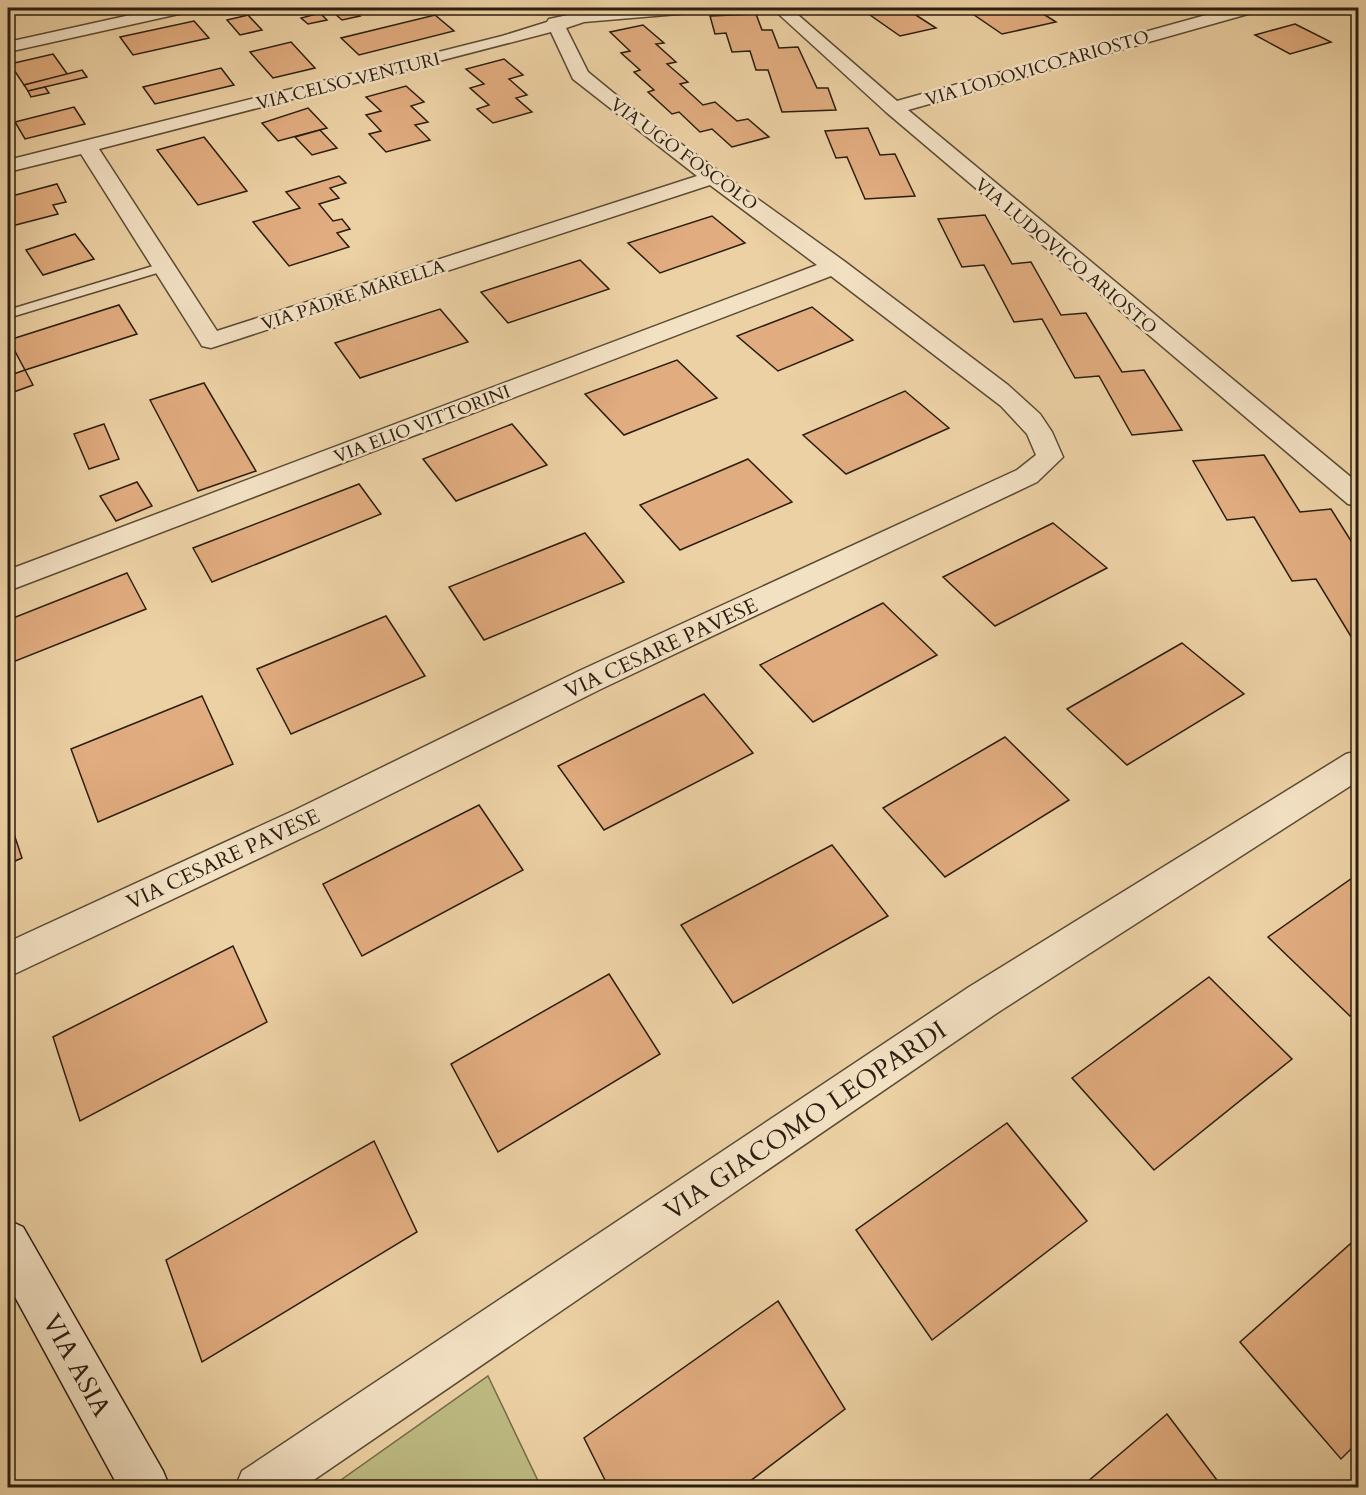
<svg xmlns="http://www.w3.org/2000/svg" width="1366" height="1495" font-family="Cardo,serif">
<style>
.green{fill:#bdba82;stroke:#746c48;stroke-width:1.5}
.building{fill:#e1ac7f;stroke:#2b1e0f;stroke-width:1.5}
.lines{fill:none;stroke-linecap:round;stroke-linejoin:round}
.lane-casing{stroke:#5b4b34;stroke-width:3}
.street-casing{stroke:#5b4b34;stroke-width:3}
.secondary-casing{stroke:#2b1e0f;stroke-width:3}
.lane{fill:#f3e1c4;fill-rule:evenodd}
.street{fill:#f3e1c4;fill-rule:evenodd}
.secondary{fill:#f3e1c4;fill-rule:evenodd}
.labels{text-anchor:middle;stroke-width:5;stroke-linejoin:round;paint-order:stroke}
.far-street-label{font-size:18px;fill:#2b1e0f;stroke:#f3e1c4}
.street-label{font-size:21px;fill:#2b1e0f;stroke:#f3e1c4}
.near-street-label{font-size:26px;fill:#2b1e0f;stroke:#f3e1c4}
</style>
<rect width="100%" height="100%" fill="#ecd1a4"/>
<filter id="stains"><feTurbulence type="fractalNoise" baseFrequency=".00333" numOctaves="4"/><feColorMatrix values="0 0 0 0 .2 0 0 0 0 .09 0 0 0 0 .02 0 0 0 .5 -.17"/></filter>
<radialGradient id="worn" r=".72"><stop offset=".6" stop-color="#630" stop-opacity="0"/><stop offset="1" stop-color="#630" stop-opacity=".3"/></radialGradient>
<polygon class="green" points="488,1376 541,1487 331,1487"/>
<g class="building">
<polygon points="8,8 36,8 8,13"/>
<polygon points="327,8 358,8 334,13"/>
<polygon points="860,8 905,8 936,28 900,36"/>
<polygon points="964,8 1034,8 1056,22 1002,34"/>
<polygon points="352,9 360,16 342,20 334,13"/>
<polygon points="320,13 327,20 308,24 301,18"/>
<polygon points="756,14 762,30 772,30 779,48 798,47 817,88 828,88 836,110 782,112 768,70 756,70 750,51 732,52 726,33 715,34 710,16"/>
<polygon points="248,15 262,30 240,35 227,20"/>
<polygon points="435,15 454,31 359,55 341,38"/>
<polygon points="194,21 209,38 133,55 120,37"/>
<polygon points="1295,24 1331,42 1290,54 1255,35"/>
<polygon points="643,25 664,43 656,44 676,62 667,64 688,82 680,84 703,105 715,102 737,121 748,119 769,137 732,147 712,129 700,132 679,112 672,114 648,92 654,90 634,72 640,70 621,53 630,51 610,32"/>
<polygon points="291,42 315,68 273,78 250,52"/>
<polygon points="53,54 68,75 24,85 10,64"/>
<polygon points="504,59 523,75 509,79 527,95 516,98 532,112 493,123 477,109 489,105 470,88 484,84 466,69"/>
<polygon points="221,68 234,85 155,104 143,87"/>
<polygon points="82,70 87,77 28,91 24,85"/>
<polygon points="406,86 424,102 411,106 428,122 415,125 430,140 386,152 369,134 381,131 366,115 381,111 366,97"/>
<polygon points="45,87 49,93 31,97 28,91"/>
<polygon points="74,107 85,124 25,139 15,122"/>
<polygon points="308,108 327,128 278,141 262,123"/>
<polygon points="868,128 880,155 895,154 915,196 865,199 847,157 836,158 825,131"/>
<polygon points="320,130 337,148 312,155 295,137"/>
<polygon points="204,137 247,191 198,205 157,150"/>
<polygon points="339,176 346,183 330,188 339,198 319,204 333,221 342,219 350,229 337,233 349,247 289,266 253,222 300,208 286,192"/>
<polygon points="57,184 66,202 53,205 58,214 8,227 8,197"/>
<polygon points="985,215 1012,264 1031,262 1061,315 1086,313 1122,372 1144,370 1182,430 1132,435 1099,376 1075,378 1042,319 1014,322 984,265 962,267 938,219"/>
<polygon points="712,216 745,243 660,273 628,243"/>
<polygon points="75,234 94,259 43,275 26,250"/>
<polygon points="580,260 609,289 508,323 481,292"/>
<polygon points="119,305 137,334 25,370 9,340"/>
<polygon points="812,307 853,340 778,371 737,336"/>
<polygon points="440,309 468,342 360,378 335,343"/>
<polygon points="677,360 717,398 624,435 585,394"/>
<polygon points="25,370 33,385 11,393 8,376"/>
<polygon points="204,383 256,471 198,491 150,400"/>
<polygon points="905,391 949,428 846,474 803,435"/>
<polygon points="104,424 119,459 89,469 74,434"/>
<polygon points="512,424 547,465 456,501 423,459"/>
<polygon points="1264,455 1300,512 1331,509 1358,552 1358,648 1316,579 1292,581 1254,517 1227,520 1193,461"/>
<polygon points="748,459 792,502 680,550 640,505"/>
<polygon points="137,482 152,506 116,521 100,496"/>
<polygon points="359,484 381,514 212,582 193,548"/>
<polygon points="1053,523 1107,568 995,626 943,577"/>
<polygon points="585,533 624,582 484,640 449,587"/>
<polygon points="127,573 146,609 8,664 8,620"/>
<polygon points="883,603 937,655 813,722 760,665"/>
<polygon points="386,616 425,676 291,734 257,669"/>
<polygon points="1182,643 1244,694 1127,765 1067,709"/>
<polygon points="704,694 753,753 604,830 558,766"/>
<polygon points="202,696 233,764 98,822 71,749"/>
<polygon points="1005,737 1069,800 945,877 883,808"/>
<polygon points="479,805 523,870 362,956 323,884"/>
<polygon points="8,816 22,858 8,864"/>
<polygon points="832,845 888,916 733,1003 681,925"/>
<polygon points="1358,874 1358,1009 1350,1016 1268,937"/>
<polygon points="233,946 267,1022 80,1121 53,1037"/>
<polygon points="609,974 660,1054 498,1152 451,1064"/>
<polygon points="1209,977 1292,1059 1154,1170 1072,1078"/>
<polygon points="1007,1123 1087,1221 932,1340 856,1230"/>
<polygon points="374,1141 417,1232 202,1362 166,1260"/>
<polygon points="1358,1237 1358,1442 1341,1459 1240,1342"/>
<polygon points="778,1301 845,1409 741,1488 609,1488 584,1438"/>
<polygon points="1167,1414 1223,1488 1080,1488"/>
</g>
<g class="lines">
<defs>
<polygon id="lane" points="163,263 169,267 167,270 8,318 8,310"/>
<g id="street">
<polygon points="162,8 192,8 183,13 8,52 8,42"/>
<path d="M 633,8 L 699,8 L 690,13 L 584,22 L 566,28 L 588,72 L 638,113 L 844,261 L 1008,385 L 1040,414 L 1052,432 L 1063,457 L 1037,482 L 601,689 L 319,830 L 8,977 L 8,942 L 295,810 L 579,671 L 1017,470 L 1036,455 L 1027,434 L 1001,406 L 831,276 L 8,591 L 8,570 L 817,265 L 710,185 L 211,348 L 202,346 L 199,341 L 81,154 L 8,172 L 8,160 L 502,36 L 547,22 L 549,19 L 582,12 ZM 551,32 L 573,79 L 697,176 L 217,331 L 99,149 Z"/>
<polygon points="772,8 790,8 897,101 1231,8 1257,8 1255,12 908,110 1358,483 1358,506 1348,504 886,112"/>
<polygon points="1358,751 1358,781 997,1013 302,1488 235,1488 242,1471 969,987 1346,754"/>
</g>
<polygon id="secondary" points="8,1220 23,1227 163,1471 170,1488 119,1488 8,1284"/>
</defs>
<use href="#lane" class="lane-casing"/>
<use href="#street" class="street-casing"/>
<use href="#secondary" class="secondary-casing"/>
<use href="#lane" class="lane"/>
<use href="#street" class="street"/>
<use href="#secondary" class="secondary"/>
</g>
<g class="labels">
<g class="far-street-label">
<text transform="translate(1037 68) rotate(-16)" y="6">VIA LODOVICO ARIOSTO</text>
<text transform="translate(348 81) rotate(-14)" y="6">VIA CELSO VENTURI</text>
<text transform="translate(684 154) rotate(36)" y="6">VIA UGO FOSCOLO</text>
<text transform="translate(1066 256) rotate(40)" y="6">VIA LUDOVICO ARIOSTO</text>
<text transform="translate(353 295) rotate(-18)" y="6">VIA PADRE MARELLA</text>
<text transform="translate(422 424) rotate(-21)" y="6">VIA ELIO VITTORINI</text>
</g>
<g class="street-label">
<text transform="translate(661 648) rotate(-25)" y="7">VIA CESARE PAVESE</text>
<text transform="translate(223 859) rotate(-25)" y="7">VIA CESARE PAVESE</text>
</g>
<g class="near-street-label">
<text transform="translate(805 1120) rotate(-34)" y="9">VIA GIACOMO LEOPARDI</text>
<text transform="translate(77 1365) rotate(61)" y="9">VIA ASIA</text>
</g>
</g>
<rect width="1366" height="1495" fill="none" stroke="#ecd1a4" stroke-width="30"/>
<rect x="9" y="9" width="1348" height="1477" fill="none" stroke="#2b1e0f" stroke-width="3"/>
<rect x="15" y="15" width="1336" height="1465" fill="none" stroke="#2b1e0f" stroke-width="1.5"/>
<rect width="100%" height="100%" filter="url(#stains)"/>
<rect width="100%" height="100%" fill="url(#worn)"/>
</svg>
